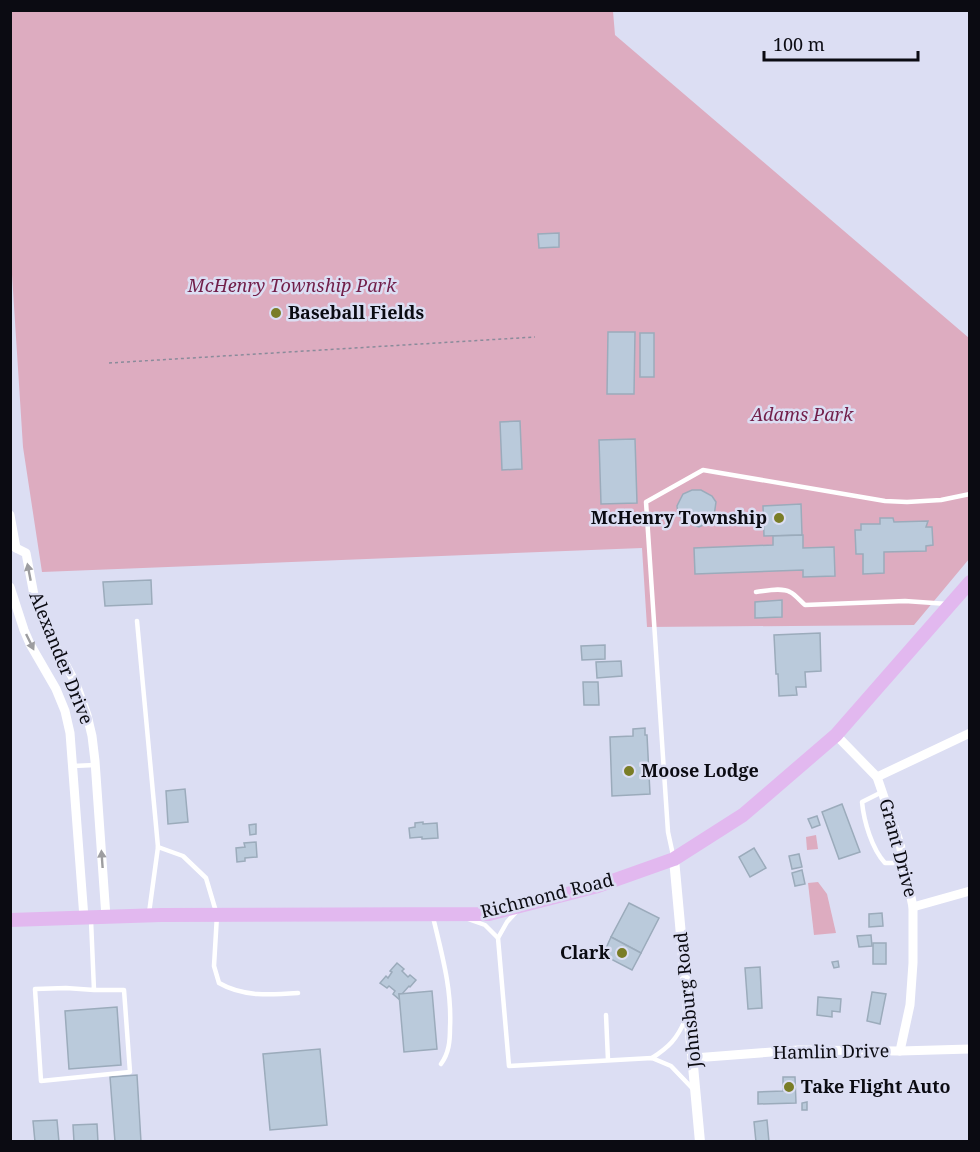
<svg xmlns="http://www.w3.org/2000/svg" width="980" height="1152" font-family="'Noto Serif',serif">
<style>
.green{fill:#ddacc0}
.building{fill:#bacadb;stroke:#9babbb;stroke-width:1.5}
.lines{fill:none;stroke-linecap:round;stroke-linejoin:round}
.path{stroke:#8a8b9a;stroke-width:1.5;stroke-dasharray:3 3;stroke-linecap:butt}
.service{stroke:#fff;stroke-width:4.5}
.minor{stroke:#fff;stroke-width:9}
.tertiary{stroke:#fff;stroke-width:10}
.primary{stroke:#e2b8ef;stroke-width:14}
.oneway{fill:#9d9da0}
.poi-dot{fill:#7a7d26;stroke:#dcdef3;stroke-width:2}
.labels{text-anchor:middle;stroke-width:5;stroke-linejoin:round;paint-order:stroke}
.park-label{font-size:18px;font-style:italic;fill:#711e49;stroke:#dcdef3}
.poi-label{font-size:18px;font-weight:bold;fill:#0b0b12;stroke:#dcdef3;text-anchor:start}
.street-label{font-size:18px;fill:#0b0b12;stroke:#dcdef3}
</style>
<rect width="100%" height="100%" fill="#dcdef3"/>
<g class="green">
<polygon points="10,11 613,11 615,35 969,338 969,559 914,625 647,627 642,548 42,572 23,447 11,259"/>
<polygon points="816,835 818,849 807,850 806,837"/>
<polygon points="818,882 827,894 836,933 814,935 808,883"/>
</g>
<g class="building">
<polygon points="559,233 559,247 539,248 538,234"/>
<polygon points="608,332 635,332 634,394 607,394"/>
<rect x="640" y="333" width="14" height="44"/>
<polygon points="520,421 522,469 502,470 500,422"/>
<polygon points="635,439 637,503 601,504 599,440"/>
<polygon points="692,490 701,490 712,496 716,502 714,516 708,523 699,527 684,522 678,514 677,506 683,494"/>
<polygon points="801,504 802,535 764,536 763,506"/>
<polygon points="880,518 893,518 894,522 928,521 926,527 932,527 933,545 926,546 926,551 884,552 884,573 863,574 863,554 856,554 855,530 861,530 861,524 880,524"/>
<polygon points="803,535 803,548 834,547 835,576 803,577 803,570 695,574 694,548 773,545 773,536"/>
<polygon points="151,580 152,604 105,606 103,582"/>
<polygon points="782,600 782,617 755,618 755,602"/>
<polygon points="820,633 821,671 805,672 806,687 796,687 797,695 779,696 778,674 776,674 774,635"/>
<polygon points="605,645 605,659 582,660 581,646"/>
<polygon points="621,661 622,676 597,678 596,662"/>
<polygon points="583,682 598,682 599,705 584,705"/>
<polygon points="645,728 645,735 647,735 650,794 612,796 610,737 633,736 633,729"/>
<polygon points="185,789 188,822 168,824 166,791"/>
<polygon points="842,804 860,852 839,859 822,812"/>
<polygon points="817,816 820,825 812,828 808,819"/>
<polygon points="423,822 423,824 437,823 438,838 422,839 422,837 410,838 409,828 415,827 415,823"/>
<polygon points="256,824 256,834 250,835 249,825"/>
<polygon points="256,842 257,857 245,858 245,861 237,862 236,848 245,847 244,843"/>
<polygon points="754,848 766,868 750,877 739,857"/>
<polygon points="799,854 802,867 792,869 789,856"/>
<polygon points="802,870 805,884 795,886 792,873"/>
<polygon points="629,903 659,918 641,953 611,937"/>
<polygon points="882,913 883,926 869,927 869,914"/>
<polygon points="871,935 872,946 859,947 857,936"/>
<polygon points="611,937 641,953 632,970 603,955"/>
<rect x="873" y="943" width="13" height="21"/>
<polygon points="838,961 839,967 834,968 832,962"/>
<polygon points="397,963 404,969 402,971 408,977 410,975 416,980 410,987 409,986 402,994 399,994 400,1000 393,994 395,991 389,986 387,988 380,983 386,976 388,978 392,972 390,971"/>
<polygon points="760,967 762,1008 748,1009 745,968"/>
<polygon points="432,991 437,1049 404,1052 399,994"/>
<polygon points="872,992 886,994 880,1024 867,1021"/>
<polygon points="818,997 841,999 840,1012 832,1011 832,1017 817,1015"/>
<polygon points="117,1007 121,1065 69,1069 65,1011"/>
<polygon points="320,1049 327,1125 270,1130 263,1054"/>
<polygon points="137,1075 141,1142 115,1142 110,1077"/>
<polygon points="783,1077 795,1077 796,1103 758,1104 758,1092 783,1091"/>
<polygon points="807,1102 807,1110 802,1110 802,1103"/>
<polygon points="57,1120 59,1142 35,1142 33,1121"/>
<polygon points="767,1120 769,1142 756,1142 754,1122"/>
<polygon points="97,1124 98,1142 74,1142 73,1125"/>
</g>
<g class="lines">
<polyline class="path" points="109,363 535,337"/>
<g class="service">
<path d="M 756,592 C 766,591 781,587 790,592 C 796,595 800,601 805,605 L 905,601 L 948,604"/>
<polyline points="137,621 158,847 149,913"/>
<polyline points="73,766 95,765"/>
<path d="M 882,792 L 862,802 C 864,822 872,849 885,863 L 904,863"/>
<path d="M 158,847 L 183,856 L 206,878 L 217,915 L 214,966 L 219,983 C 243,997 271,995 298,993"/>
<polyline points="673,855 668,832 646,502 703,470 885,501 907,502 941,500 970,494"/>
<polyline points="517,911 507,922 498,938 509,1066 652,1058 671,1066 693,1089"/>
<path d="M 433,917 C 442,955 452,989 450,1028 C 450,1041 449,1053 441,1064"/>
<polyline points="468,919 485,925 498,938"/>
<polyline points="91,920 94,990 66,988 35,989 41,1081 130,1072 124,990 94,990"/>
<polyline points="606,1015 608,1060"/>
<path d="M 652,1058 C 669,1047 677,1039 685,1020"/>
</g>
<g class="minor">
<polyline points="10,515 16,548"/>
<polyline points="16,548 26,553 34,595 44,624 76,684 87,715 92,736 95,761 106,917"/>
<polyline points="10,587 24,630 30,644 56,689 65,711 70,733 84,918"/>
<polyline points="836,735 877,777 900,844 913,907 913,963 910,1005 900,1051"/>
<polyline points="877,777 970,733"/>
<polyline points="913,907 970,891"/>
<polyline points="694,1058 798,1050 900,1051 970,1049"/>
</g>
<polyline class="tertiary" points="674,859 700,1142"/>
<polyline class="primary" points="10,920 161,915 489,914 598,886 674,859 743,815 836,735 970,582"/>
</g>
<defs><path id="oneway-solid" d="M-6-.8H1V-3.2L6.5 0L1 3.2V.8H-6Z" transform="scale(1.5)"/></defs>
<g class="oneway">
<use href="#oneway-solid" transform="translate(29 572) rotate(-101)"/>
<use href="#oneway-solid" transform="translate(30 642) rotate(64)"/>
<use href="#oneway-solid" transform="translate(102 859) rotate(-94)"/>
</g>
<g class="poi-dot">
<circle cx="276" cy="313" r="6"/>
<circle cx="779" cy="518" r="6"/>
<circle cx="629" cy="771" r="6"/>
<circle cx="622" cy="953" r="6"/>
<circle cx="789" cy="1087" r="6"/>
</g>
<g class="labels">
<g class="park-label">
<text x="292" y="292">McHenry Township Park</text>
<text x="802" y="421">Adams Park</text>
</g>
<g class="poi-label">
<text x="288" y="319">Baseball Fields</text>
<text x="767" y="524" text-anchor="end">McHenry Township</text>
<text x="641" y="777">Moose Lodge</text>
<text x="610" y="959" text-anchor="end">Clark</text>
<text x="801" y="1093">Take Flight Auto</text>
</g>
<g class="street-label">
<text transform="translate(61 658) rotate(68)" y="6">Alexander Drive</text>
<text transform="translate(898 848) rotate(75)" y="6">Grant Drive</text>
<text transform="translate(547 896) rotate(-14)" y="6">Richmond Road</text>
<text transform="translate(688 1000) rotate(-96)" y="6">Johnsburg Road</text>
<text transform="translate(831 1052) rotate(-1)" y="6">Hamlin Drive</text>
</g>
</g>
<rect width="980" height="1152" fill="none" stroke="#0b0b12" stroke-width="24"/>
<path d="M764 51v9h154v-9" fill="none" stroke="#0b0b12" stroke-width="3"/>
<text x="773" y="51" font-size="18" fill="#0b0b12" stroke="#dcdef3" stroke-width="4.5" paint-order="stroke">100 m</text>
</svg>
